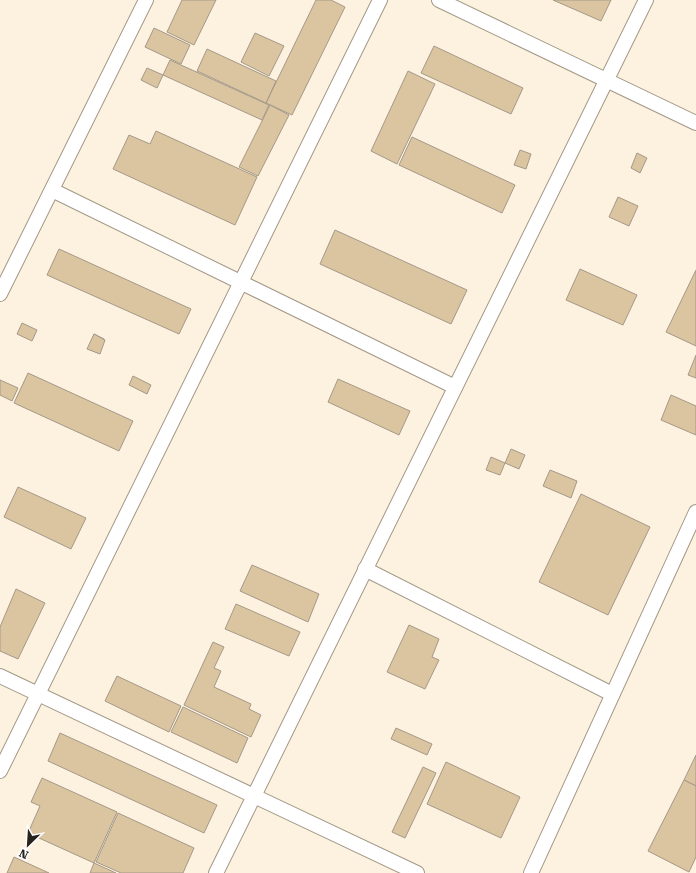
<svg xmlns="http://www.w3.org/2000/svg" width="696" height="873" font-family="'Roboto Serif',serif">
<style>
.building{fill:#dbc4a0;stroke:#a49988}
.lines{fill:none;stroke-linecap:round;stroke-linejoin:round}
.street-casing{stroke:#a29887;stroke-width:16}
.street{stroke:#fff;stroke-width:14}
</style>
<rect width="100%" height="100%" fill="#fdf2df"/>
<g class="building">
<polygon points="182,0 216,0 194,45 167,32"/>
<polygon points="316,0 331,0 345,7 292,115 266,103"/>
<polygon points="553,0 611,0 601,21"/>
<polygon points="154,28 190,45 181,64 145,47"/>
<polygon points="255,33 284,46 269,76 241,62"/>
<polygon points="434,46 523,88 511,114 421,73"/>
<polygon points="207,49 276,81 266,103 197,71"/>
<polygon points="170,60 269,105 262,120 163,75"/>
<polygon points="147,68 163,75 157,88 141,80"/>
<polygon points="408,71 435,84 397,164 371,151"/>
<polygon points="270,105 289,115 258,176 239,167"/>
<polygon points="156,131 257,177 235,225 113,169 129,135 150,144"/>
<polygon points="412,137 515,185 502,213 399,165"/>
<polygon points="520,150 531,154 526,169 514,165"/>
<polygon points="637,153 647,158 640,173 631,168"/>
<polygon points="618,197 638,206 629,226 609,217"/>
<polygon points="335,230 467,290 451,324 320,264"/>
<polygon points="59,249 191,309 179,334 47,275"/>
<polygon points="580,269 637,295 623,325 566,300"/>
<polygon points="696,270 696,346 666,332"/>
<polygon points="22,323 37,330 32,341 17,334"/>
<polygon points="94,334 104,339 98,353 89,349"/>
<polygon points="94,334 105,340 100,354 87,349"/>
<polygon points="696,355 696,378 688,375"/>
<polygon points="28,373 133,421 119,451 14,403"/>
<polygon points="133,376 151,385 147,394 129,385"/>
<polygon points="338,379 410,411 399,435 328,402"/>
<polygon points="0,380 18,388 12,401 0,395"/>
<polygon points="671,395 696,406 696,435 661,420"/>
<polygon points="511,449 525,455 519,469 505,463"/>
<polygon points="491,457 505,463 500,475 486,470"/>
<polygon points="550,470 577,481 571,498 543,486"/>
<polygon points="18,487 86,518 71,549 4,517"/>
<polygon points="581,494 650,527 608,615 539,582"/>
<polygon points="252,565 319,594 308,622 240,591"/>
<polygon points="16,589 45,603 18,659 0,651 0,627"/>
<polygon points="236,604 300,632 289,656 225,629"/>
<polygon points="409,625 439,639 432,657 439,660 425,689 387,672"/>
<polygon points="213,642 224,647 214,668 221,671 214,687 251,704 249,709 261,715 251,737 184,705"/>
<polygon points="117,676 181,706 169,732 105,701"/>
<polygon points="183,707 248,738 237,763 171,732"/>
<polygon points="396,728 432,744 427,755 391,739"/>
<polygon points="60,733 217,805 204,833 48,761"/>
<polygon points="696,755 696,786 684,780"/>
<polygon points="446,762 520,797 501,838 427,804"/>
<polygon points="423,767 436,773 405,838 392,832"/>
<polygon points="42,778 117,812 94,863 28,833 40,806 31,802"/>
<polygon points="684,780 696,786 696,857 689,872 648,851"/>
<polygon points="118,813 194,848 183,873 121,873 96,862"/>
<polygon points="14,857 49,873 7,873"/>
<polygon points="94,863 116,873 90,873"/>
</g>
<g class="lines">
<defs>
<g id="street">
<polyline points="439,0 696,123"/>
<polyline points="52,190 455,387"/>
<polyline points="0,294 146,0"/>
<polyline points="365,569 612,694"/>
<polyline points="0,676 417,873"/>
<polyline points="0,771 380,0"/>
<polyline points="216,873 646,0"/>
<polyline points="531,873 696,512"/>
</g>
</defs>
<use href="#street" class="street-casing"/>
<use href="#street" class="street"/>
</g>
<g transform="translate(28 845) rotate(205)" stroke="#ffffff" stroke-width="3" paint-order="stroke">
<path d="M0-3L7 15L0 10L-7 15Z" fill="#27231c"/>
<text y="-6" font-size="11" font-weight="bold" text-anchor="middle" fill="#27231c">N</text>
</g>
</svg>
